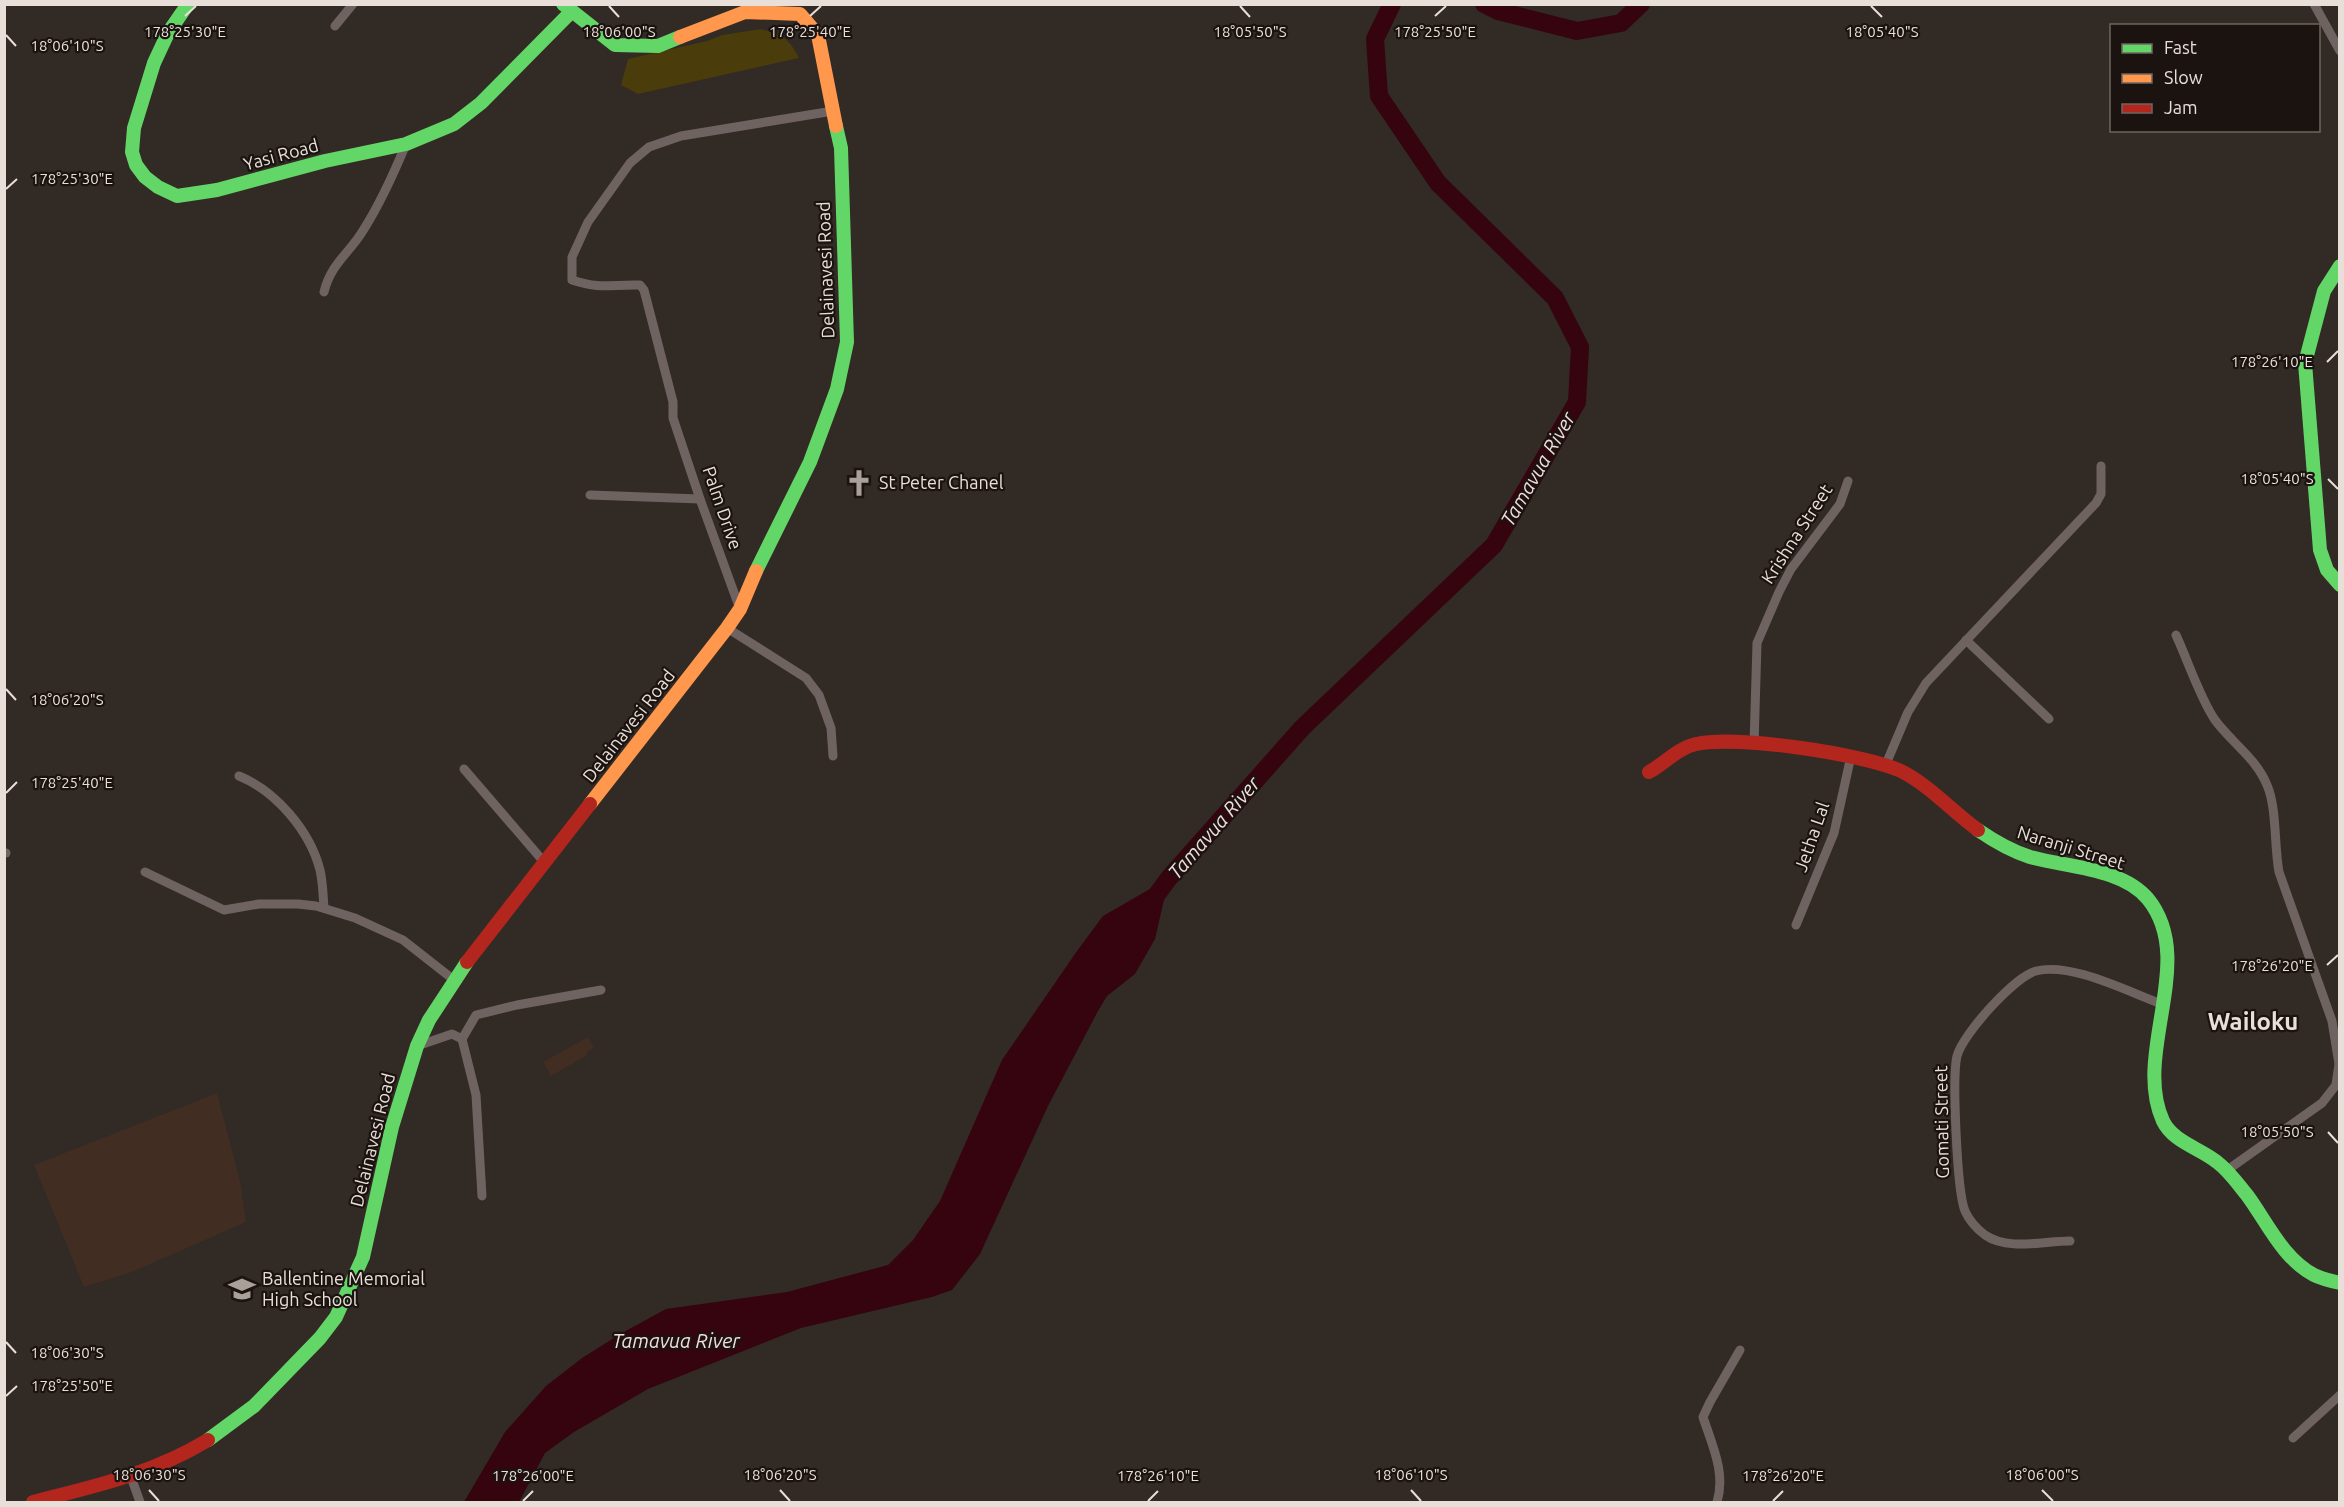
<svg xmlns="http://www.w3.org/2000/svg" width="2344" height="1507" font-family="Ubuntu,sans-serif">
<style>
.built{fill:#412d22}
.green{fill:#4a3c0b}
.water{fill:#35040f}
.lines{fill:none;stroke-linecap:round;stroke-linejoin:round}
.river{stroke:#35040f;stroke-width:18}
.street{stroke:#6e6360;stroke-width:9}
.fast{stroke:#63d668;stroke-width:14}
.slow{stroke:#ff974d;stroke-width:14}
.jam{stroke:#b3261e;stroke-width:14}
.ticks{fill:none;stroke:#e9dfd9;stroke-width:2}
.labels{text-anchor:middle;stroke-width:4.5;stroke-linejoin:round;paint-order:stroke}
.street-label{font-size:18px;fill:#e9dfd9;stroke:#1a130f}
.poi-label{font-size:18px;fill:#e9dfd9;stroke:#1a130f;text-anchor:start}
.water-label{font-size:20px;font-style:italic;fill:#f4dbdd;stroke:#1a130f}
.district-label{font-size:24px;font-weight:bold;fill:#e9dfd9;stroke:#1a130f}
.ticks-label{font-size:15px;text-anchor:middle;fill:#e9dfd9;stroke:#1a130f;stroke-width:4.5;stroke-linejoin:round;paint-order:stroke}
</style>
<rect width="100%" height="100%" fill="#322a25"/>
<g class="built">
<polygon points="588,1037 594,1048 587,1052 586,1056 551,1076 543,1062"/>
<polygon points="217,1093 240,1181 246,1222 132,1272 84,1287 34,1165"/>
</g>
<path class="green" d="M 761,29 C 782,35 789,38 799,58 L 638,94 L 621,85 L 628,59 L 707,41 L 722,35 Z"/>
<polygon class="water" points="1169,878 1155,939 1135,974 1107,996 1098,1011 1048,1106 980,1254 952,1290 932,1297 801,1328 648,1389 574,1432 545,1453 519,1502 464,1502 505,1432 546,1386 582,1358 622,1333 666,1309 787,1292 888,1265 913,1240 940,1201 1002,1060 1077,951 1103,916"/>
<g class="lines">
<g class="river">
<polyline points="1484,4 1498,11 1577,31 1621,23 1641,4"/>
<polyline points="1155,897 1169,878 1302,728 1494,545 1577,402 1580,347 1555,298 1438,183 1379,96 1375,39 1392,4"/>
</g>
<g class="street">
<polyline points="2314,4 2340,51"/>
<polyline points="335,26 353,4"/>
<path d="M 324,292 C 331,263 350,253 364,229 C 381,202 394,173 406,144"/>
<polyline points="590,495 700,499"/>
<path d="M 740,609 L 700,499 L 673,418 L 673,402 L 644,290 L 640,285 C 611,284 602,290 572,280 L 572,257 L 588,222 L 630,163 L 649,147 L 681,136 L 833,111"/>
<polyline points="727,628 806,678 819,695 831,728 833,756"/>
<path d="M 2176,635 C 2188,661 2200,698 2215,720 C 2232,743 2256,758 2267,785 C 2277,808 2274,845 2279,872 L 2332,1021 L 2339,1064 L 2336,1085 L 2322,1103 L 2226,1171"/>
<polyline points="1966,640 2049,719"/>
<polyline points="1754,745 1757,643 1779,592 1791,569 1840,504 1848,481"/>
<polyline points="1886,764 1908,712 1926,683 2096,503 2101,494 2101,466"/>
<polyline points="464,769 544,862"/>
<path d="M 239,776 C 276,791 310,831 320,870 C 323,883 323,895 324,908"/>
<polyline points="4,853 6,853"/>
<polyline points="145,872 224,910 259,904 298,904 316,906 355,918 403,940 454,980"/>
<polyline points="1796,925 1834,833 1851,756"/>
<polyline points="462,1039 476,1095 482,1196"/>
<polyline points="417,1046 452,1034 462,1039 476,1015 517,1005 601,990"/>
<path d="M 2070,1241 C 2043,1241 2008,1251 1985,1235 C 1977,1229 1969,1220 1965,1211 C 1957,1192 1952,1077 1957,1056 C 1963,1034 2014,977 2036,971 C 2072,962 2128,992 2162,1004"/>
<polyline points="2293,1438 2340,1395"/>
<polyline points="131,1477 140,1502"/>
<path d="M 1717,1502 C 1726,1473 1712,1445 1703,1417 L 1710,1402 L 1740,1350"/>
</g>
<g class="fast">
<polyline points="188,4 168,33 154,63 134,128 132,152 136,165 145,177 158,187 177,196 217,190 325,161 406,144 454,124 481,103 571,12"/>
<polyline points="563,4 615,45 658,46 680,37"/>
<polyline points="2340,266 2324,291 2305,363 2320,550 2327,570 2340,585"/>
<polyline points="756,571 810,462 837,389 847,342 841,148 836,126"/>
<path d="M 1978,830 C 1994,841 2011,851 2030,857 C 2066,867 2123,868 2148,899 C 2198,961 2132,1053 2163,1121 C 2173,1142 2200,1148 2217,1162 C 2229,1171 2238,1184 2247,1195 C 2267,1222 2283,1259 2314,1275 C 2322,1279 2331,1281 2340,1283"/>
<polyline points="208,1440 254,1406 320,1338 336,1317 363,1257 392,1127 417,1046 429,1020 467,962"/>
</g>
<g class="slow">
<polyline points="680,37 745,12 800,14 818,35 836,126"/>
<polyline points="590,804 727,628 740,609 756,571"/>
</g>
<g class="jam">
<path d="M 1649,772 C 1665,763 1678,748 1696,744 C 1736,735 1864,754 1901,771 C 1929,785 1952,811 1978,830"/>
<polyline points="467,962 590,804"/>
<path d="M 33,1502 C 95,1486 152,1474 208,1440"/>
</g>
</g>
<path class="ticks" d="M 609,6 L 619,17M 1240,6 L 1250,17M 1871,6 L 1882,17M 185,16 L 196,6M 810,16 L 821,6M 1435,16 L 1446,6M 6,35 L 16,46M 6,189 L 17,179M 2327,362 L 2338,351M 2328,479 L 2338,489M 6,689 L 16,700M 6,793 L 17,782M 2327,965 L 2338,955M 2328,1132 L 2338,1143M 6,1342 L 16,1353M 6,1396 L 17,1386M 149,1490 L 159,1501M 780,1490 L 790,1501M 1411,1490 L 1421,1501M 2042,1490 L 2053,1501M 523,1501 L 533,1491M 1148,1501 L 1158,1491M 1773,1501 L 1783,1491"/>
<defs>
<symbol id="church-bare" viewBox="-9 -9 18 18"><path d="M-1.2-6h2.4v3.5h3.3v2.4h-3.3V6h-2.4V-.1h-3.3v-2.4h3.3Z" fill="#a9a09a" stroke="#1a130f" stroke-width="2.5" paint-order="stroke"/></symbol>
<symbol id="school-bare" viewBox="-9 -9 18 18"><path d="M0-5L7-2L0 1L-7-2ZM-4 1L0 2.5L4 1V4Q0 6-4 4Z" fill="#a9a09a" stroke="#1a130f" stroke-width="2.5" paint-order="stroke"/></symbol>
</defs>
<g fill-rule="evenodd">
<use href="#church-bare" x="840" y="464" width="38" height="38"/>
<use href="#school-bare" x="223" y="1270" width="38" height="38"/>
</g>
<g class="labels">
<g class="street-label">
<text transform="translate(281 155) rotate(-15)" y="6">Yasi Road</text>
<text transform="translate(826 270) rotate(-92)" y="6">Delainavesi Road</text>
<text transform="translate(722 508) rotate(71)" y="6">Palm Drive</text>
<text transform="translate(1797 534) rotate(-57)" y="6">Krishna Street</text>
<text transform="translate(629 726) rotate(-52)" y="6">Delainavesi Road</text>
<text transform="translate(1812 837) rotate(-71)" y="6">Jetha Lal</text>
<text transform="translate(2071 848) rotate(17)" y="6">Naranji Street</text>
<text transform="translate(1942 1122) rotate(-91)" y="6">Gomati Street</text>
<text transform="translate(373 1140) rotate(-76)" y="6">Delainavesi Road</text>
</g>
<g class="poi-label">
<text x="879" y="489">St Peter Chanel</text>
<text x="262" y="1285">Ballentine Memorial<tspan x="262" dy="21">High School</tspan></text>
</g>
<g class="water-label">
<text transform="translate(1538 469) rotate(-60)" y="7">Tamavua River</text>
<text transform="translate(1214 828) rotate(-49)" y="7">Tamavua River</text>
<text x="676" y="1348">Tamavua River</text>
</g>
<g class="district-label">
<text x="2253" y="1030">Wailoku</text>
</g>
</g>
<g class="ticks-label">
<text x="185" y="37">178°25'30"E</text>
<text x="810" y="37">178°25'40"E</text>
<text x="1435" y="37">178°25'50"E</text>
<text x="619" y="37">18°06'00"S</text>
<text x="1250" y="37">18°05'50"S</text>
<text x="1882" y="37">18°05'40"S</text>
<text x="67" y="51">18°06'10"S</text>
<text x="72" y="184">178°25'30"E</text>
<text x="2272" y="367">178°26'10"E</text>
<text x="2277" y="484">18°05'40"S</text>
<text x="67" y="705">18°06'20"S</text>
<text x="72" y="788">178°25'40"E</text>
<text x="2272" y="971">178°26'20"E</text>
<text x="2277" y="1137">18°05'50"S</text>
<text x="67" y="1358">18°06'30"S</text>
<text x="72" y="1391">178°25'50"E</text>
<text x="149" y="1480">18°06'30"S</text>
<text x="780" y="1480">18°06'20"S</text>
<text x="1411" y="1480">18°06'10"S</text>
<text x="2042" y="1480">18°06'00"S</text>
<text x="533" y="1481">178°26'00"E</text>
<text x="1158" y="1481">178°26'10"E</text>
<text x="1783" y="1481">178°26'20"E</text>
</g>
<rect width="2344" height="1507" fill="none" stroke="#e9dfd9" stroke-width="12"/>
<rect x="2110" y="24" width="210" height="108" fill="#1a130f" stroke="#6d6560" stroke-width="1.5"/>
<rect x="2122" y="44" width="30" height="9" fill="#63d668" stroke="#6d6560" stroke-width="1.5"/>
<text x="2164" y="54" font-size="18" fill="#e9dfd9">Fast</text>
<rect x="2122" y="74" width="30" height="9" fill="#ff974d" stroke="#6d6560" stroke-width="1.5"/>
<text x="2164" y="84" font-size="18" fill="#e9dfd9">Slow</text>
<rect x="2122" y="104" width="30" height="9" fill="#b3261e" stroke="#6d6560" stroke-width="1.5"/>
<text x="2164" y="114" font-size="18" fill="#e9dfd9">Jam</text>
</svg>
